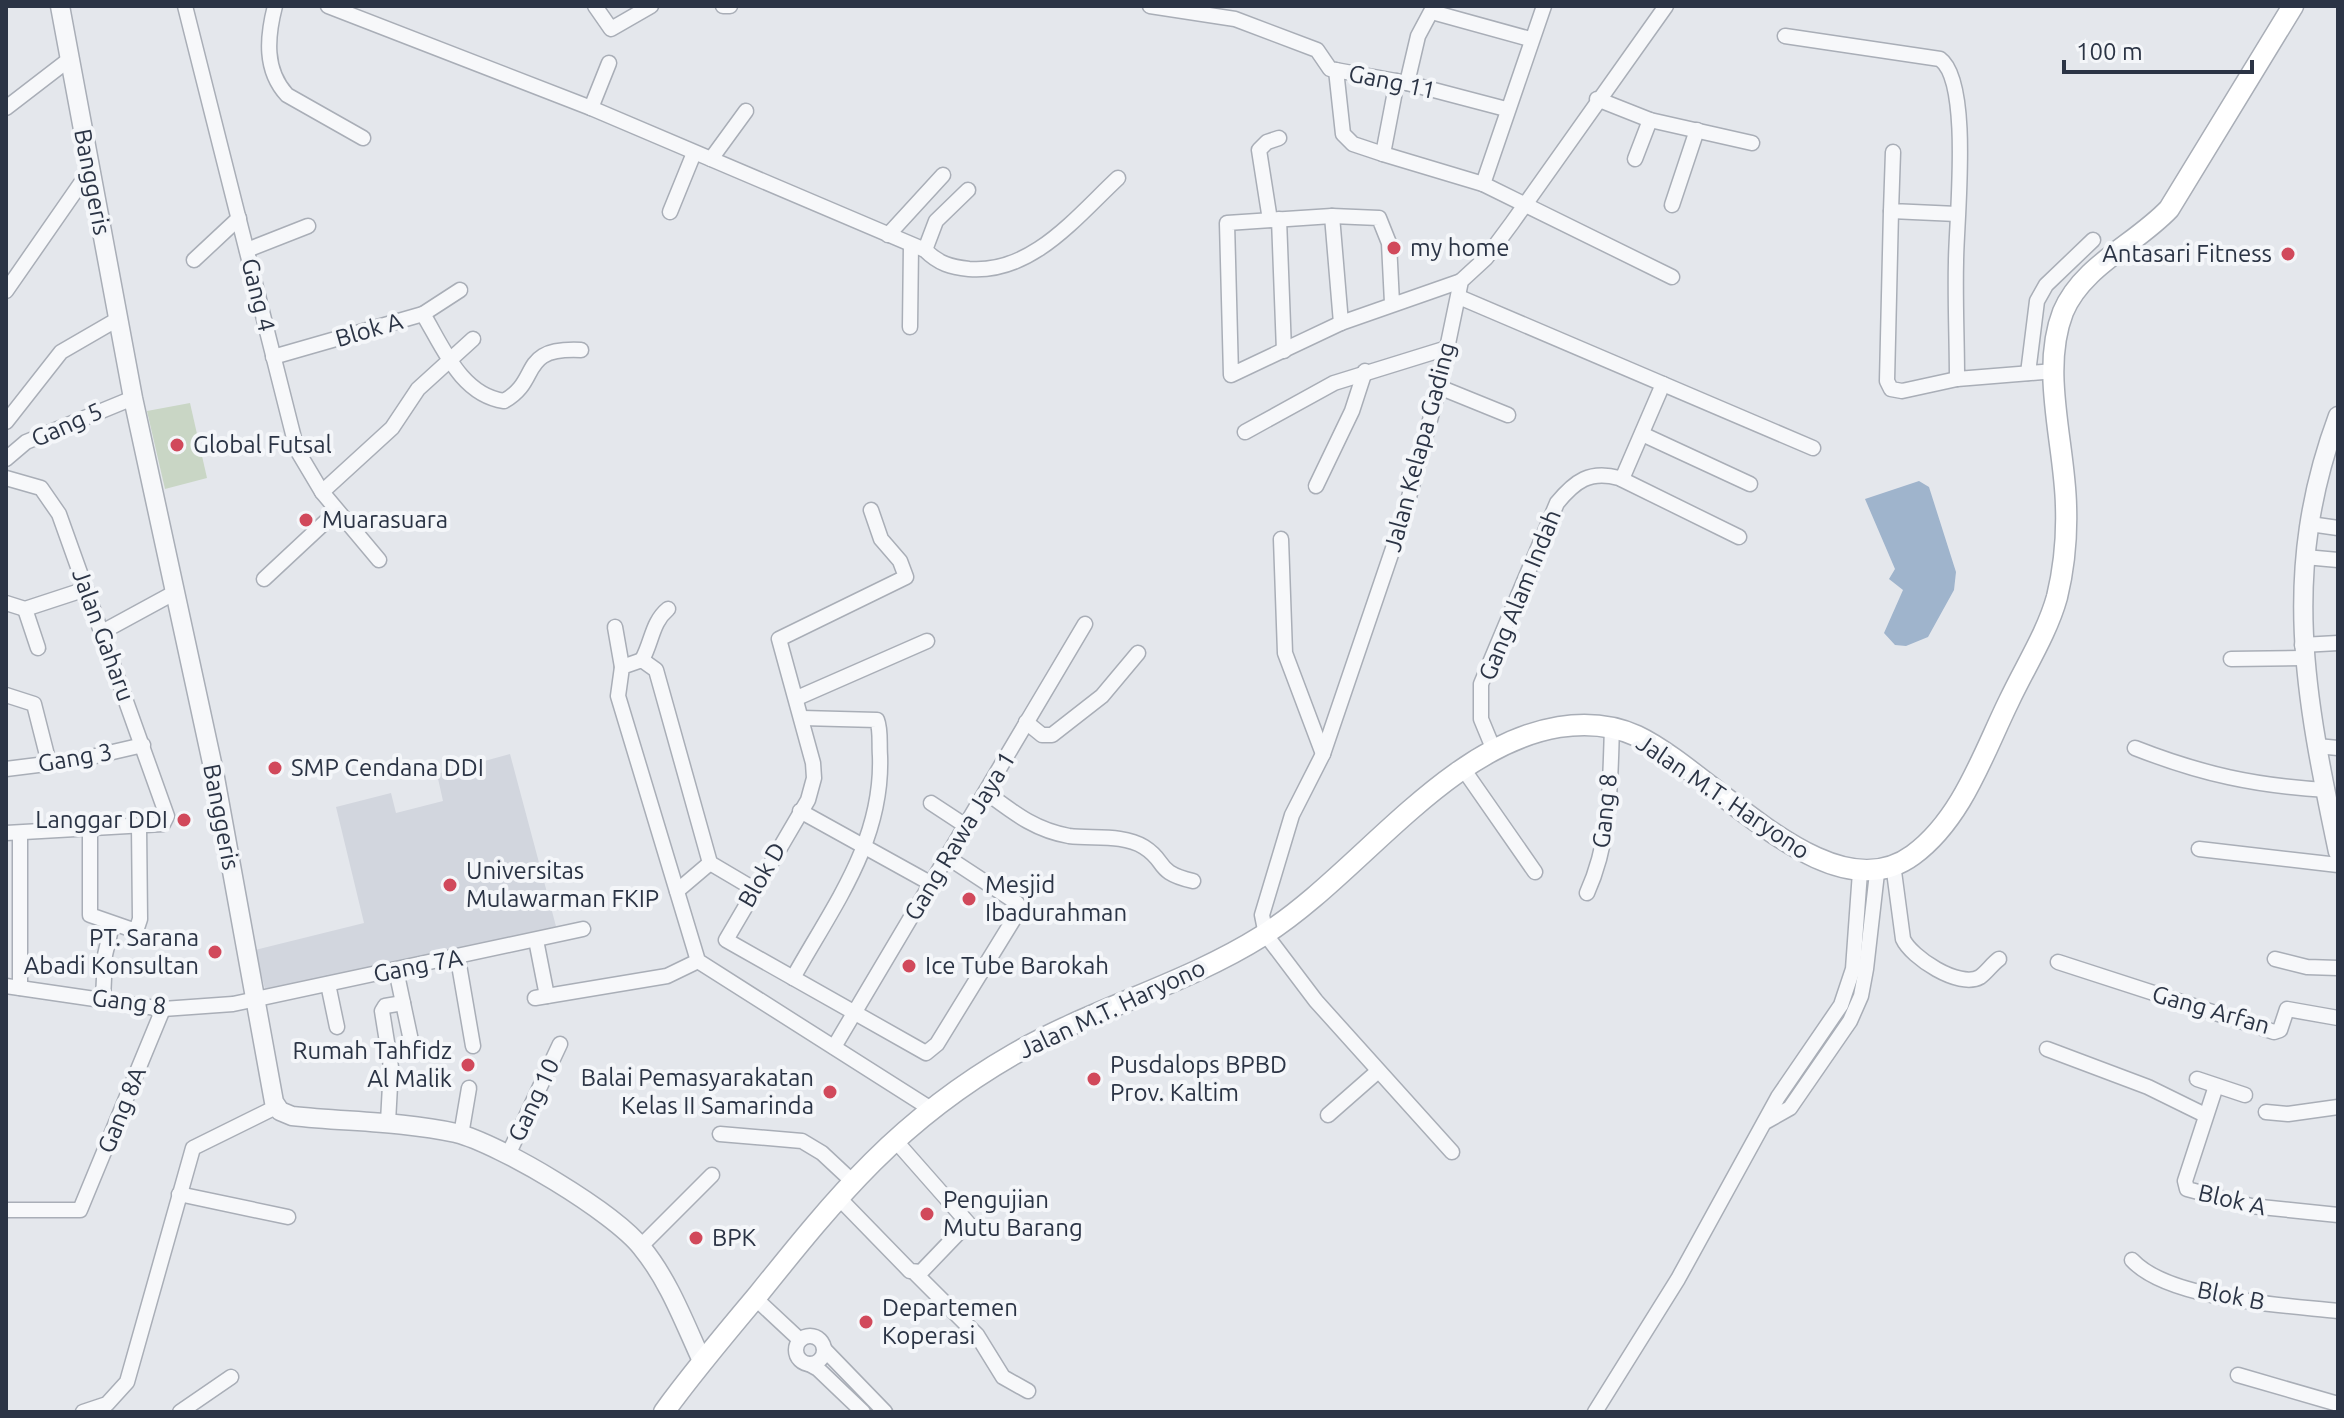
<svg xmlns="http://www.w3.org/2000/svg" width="2344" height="1418" font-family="Ubuntu,sans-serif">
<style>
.built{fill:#d2d6de}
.green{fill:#c9d6c5}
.water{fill:#9fb4cc}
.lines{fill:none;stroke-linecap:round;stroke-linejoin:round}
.minor-casing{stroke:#a9aeb7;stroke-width:17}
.tertiary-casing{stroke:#a9aeb7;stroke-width:21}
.secondary-casing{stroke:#a9aeb7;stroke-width:23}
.minor{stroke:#f7f8fa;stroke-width:14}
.tertiary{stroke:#f7f8fa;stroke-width:18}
.secondary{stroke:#fff;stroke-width:20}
.poi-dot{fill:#d1495b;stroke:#f4f6f9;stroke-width:3}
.labels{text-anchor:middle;stroke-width:8;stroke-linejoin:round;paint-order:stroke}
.street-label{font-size:24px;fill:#2b3445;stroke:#f4f6f9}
.poi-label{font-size:24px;fill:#2b3445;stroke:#f4f6f9;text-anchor:start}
</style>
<rect width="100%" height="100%" fill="#e4e7ec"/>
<polygon class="built" points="510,754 557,930 266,993 255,950 364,923 336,807 391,793 396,813 443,801 437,774"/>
<polygon class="green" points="190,403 207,478 165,489 147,411"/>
<polygon class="water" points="1919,481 1929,487 1956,572 1954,590 1928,637 1906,646 1895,645 1884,633 1903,590 1889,579 1895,569 1865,499"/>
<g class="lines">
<defs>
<g id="minor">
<polyline points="185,6 297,450 322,492 379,560"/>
<path d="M 275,6 C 267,37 264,70 287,95 L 363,138"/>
<path d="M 328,6 L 591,108 L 925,250 C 939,264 951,267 969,269 C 1032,274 1076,217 1118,178"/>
<polyline points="595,6 611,29 651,6"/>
<polyline points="723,6 730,6"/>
<polyline points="1150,6 1235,19 1317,50 1330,69 1407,83 1506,109"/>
<polyline points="1544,6 1483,184 1672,277"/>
<polyline points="1432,12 1530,39"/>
<path d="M 1785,36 L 1940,59 C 1972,82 1956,222 1956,262 C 1955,301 1957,340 1957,379 L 2055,371"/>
<polyline points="1336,70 1343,134 1353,144 1383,154"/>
<polyline points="1397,81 1383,154 1483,184"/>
<polyline points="1407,83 1418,36 1434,6"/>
<polyline points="1597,99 1650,120 1752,143"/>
<polyline points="6,108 71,58"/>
<polyline points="591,108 609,63"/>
<polyline points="1893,152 1891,211 1957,214"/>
<polyline points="711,159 746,111"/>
<polyline points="1635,159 1650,120"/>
<polyline points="1672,205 1697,130"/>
<polyline points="1891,211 1887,381 1891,389 1902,391 1957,379"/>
<polyline points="670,212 694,153"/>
<polyline points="1332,216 1341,323"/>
<polyline points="1279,219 1284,351"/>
<polyline points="1270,220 1259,150 1267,142 1279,138"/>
<polyline points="888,235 943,175"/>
<polyline points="247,250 308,226"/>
<polyline points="925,250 936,221 968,190"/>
<polyline points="194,260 239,218"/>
<polyline points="6,291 90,170"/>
<polyline points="1459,297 1813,448"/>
<polyline points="1392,303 1389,243 1379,218 1332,216 1227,223 1231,375 1341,323 1461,281"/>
<path d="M 423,314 C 443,347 461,395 504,401 C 542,380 517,347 581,350"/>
<polyline points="910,327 911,245"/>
<polyline points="273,357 423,314 460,290"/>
<polyline points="2028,373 2037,301 2046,285 2093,240"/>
<polyline points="1439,387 1508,415"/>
<polyline points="6,422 61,352 118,319"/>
<polyline points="1245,432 1334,383 1447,348"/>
<polyline points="1642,434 1750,484"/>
<polyline points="6,459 26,442 133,398"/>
<polyline points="6,478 41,488 59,514 167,816 163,824 6,833"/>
<polyline points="1622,479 1663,384"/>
<polyline points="1316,486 1352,411 1365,371"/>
<polyline points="322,492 392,428 418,389 473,339"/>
<polyline points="871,510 881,539 900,561 906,577 779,639 813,763 814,778 808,800 726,940 926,1053 937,1044 1020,909 1017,903 947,857"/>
<polyline points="2310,524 2338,528"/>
<polyline points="1281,539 1285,653 1323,754"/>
<polyline points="2305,557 2338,560"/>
<polyline points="264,579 337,511"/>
<polyline points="6,603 25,609 86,589"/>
<polyline points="25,609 38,648"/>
<polyline points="615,627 622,667"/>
<polyline points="104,631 172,594"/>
<polyline points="2302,645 2338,643"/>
<polyline points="2231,659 2303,658"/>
<path d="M 642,660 C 652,642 652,622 668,609"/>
<polyline points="6,695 34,704 49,763"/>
<polyline points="797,698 927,641"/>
<polyline points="1026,722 1042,735 1052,735 1102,696 1138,653"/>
<polyline points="2317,746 2338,748"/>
<path d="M 1493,748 L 1481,719 L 1481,684 L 1557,503 C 1575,481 1590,470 1619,478 L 1739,537"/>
<path d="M 2135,748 C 2201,774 2256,786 2327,790"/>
<polyline points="6,769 78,760 143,745"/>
<polyline points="1464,770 1535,872"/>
<path d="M 987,793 C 1014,813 1035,830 1069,836 C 1093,839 1123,834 1144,847 C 1168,862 1154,872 1193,881"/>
<polyline points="931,803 966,826"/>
<polyline points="800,811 930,883"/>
<polyline points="90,830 90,915 136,931 140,919 139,826"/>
<polyline points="20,833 20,988"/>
<polyline points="2199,849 2338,865"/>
<path d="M 1893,864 L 1903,939 C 1911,957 1959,989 1980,977 C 1987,972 1992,964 1999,959"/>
<polyline points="754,889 710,863 656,670 642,660 622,667 618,696 698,961 931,1109"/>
<polyline points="677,891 710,863"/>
<path d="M 1587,893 C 1611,840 1610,784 1612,727"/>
<polyline points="536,940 547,996"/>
<polyline points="458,959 473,1046"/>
<polyline points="2275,959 2307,967 2338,968"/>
<polyline points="2058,962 2274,1032 2280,1030 2287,1009 2338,1018"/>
<polyline points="396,970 413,1050"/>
<path d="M 793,978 C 833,906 883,842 880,756 C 879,744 881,730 877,720 L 802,718"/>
<polyline points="328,984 337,1027"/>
<polyline points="6,986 163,1009 233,1004 583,929"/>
<polyline points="535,998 667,976 698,961"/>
<polyline points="103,1000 105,955 112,925"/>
<polyline points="834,1047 1085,624"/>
<polyline points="2047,1049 2148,1087 2205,1115"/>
<polyline points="2197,1079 2245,1095"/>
<polyline points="2216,1086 2185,1181 2187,1189 2251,1206 2338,1215"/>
<polyline points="2266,1112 2288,1114 2338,1107"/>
<polyline points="1328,1115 1377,1072"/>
<polyline points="1767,1121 1790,1108 1850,1021 1861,996 1866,969 1877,873"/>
<polyline points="388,1122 391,1067 382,1011 385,1006 403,1003"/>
<polyline points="720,1134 802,1141 822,1153 852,1181"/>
<polyline points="461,1135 469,1088"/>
<polyline points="1452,1152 1316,1001 1266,935 1262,915 1292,815 1323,754 1403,519 1439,387 1461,281 1486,258 1512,223 1666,6"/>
<polyline points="508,1155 560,1044"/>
<polyline points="179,1194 288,1217"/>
<polyline points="837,1196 910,1271 921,1272 968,1223 894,1139"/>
<polyline points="6,1210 80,1210 163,1009"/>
<polyline points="641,1246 712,1175"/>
<path d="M 2132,1260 C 2169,1300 2284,1305 2338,1311"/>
<polyline points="916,1274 977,1335 1003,1377 1028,1391"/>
<polyline points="755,1298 800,1340"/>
<circle cx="810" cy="1350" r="14"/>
<polyline points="824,1349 885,1412"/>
<polyline points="809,1364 818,1369 863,1412"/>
<polyline points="2238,1375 2338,1404"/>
<polyline points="83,1412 107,1404 127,1382 193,1148 276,1107"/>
<polyline points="180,1412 231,1377"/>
<polyline points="1595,1412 1678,1279 1778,1097 1841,1005 1853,969 1860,872"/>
</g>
<g id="tertiary">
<path d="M 60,6 L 133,398 L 214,772 L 274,1102 L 280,1111 L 292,1116 C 347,1122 401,1121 456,1133 C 500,1144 614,1212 642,1248 C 669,1281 684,1322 702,1361"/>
<path d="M 2338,416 C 2280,572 2305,695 2338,852"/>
</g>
<path id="secondary" d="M 664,1412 C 693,1372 725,1334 757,1296 C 838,1195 899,1120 1014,1054 C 1093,1008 1184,985 1262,936 C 1358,876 1444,746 1559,727 C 1585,723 1613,725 1637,736 C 1713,772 1829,917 1913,855 C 1962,819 1983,754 2009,701 C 2025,667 2047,633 2057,597 C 2064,568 2067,535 2066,506 C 2065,445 2040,371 2063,312 C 2082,266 2136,244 2169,209 L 2293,6"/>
</defs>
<use href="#minor" class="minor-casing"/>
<use href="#tertiary" class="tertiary-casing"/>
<use href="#secondary" class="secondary-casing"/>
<use href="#minor" class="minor"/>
<use href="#tertiary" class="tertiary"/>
<use href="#secondary" class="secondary"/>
</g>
<g class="poi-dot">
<circle cx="1394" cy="248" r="8"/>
<circle cx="2288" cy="254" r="8"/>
<circle cx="177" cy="445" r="8"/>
<circle cx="306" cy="520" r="8"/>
<circle cx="275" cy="768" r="8"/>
<circle cx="184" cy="820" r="8"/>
<circle cx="450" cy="885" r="8"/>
<circle cx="969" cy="899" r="8"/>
<circle cx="215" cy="952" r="8"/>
<circle cx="909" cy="966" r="8"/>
<circle cx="468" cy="1065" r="8"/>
<circle cx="1094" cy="1079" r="8"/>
<circle cx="830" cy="1092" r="8"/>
<circle cx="927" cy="1214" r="8"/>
<circle cx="696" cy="1238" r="8"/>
<circle cx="866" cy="1322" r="8"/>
</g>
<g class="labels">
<g class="street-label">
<text transform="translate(1392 82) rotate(12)" y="8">Gang 11</text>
<text transform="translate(92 182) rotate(79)" y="8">Banggeris</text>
<text transform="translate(258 295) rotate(76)" y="8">Gang 4</text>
<text transform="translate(369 330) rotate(-16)" y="8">Blok A</text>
<text transform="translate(67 425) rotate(-24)" y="8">Gang 5</text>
<text transform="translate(1420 447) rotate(-75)" y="8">Jalan Kelapa Gading</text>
<text transform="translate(1520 595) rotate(-68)" y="8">Gang Alam Indah</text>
<text transform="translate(103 635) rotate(70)" y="8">Jalan Gaharu</text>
<text transform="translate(75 758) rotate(-10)" y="8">Gang 3</text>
<text transform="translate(1723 797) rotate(34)" y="8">Jalan M.T. Haryono</text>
<text transform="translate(1605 811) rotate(-84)" y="8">Gang 8</text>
<text transform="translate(221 817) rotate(79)" y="8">Banggeris</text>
<text transform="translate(960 836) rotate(-59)" y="8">Gang Rawa Jaya 1</text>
<text transform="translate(762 875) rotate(-60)" y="8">Blok D</text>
<text transform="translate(418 966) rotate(-11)" y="8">Gang 7A</text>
<text transform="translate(129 1002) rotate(7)" y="8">Gang 8</text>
<text transform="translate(1112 1009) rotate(-25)" y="8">Jalan M.T. Haryono</text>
<text transform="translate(2211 1010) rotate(16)" y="8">Gang Arfan</text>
<text transform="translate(534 1100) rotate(-65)" y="8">Gang 10</text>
<text transform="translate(122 1110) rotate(-68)" y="8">Gang 8A</text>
<text transform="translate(2232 1200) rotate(13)" y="8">Blok A</text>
<text transform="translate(2231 1296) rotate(11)" y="8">Blok B</text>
</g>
<g class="poi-label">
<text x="1410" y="256">my home</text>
<text x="2272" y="262" text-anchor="end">Antasari Fitness</text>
<text x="193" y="453">Global Futsal</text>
<text x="322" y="528">Muarasuara</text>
<text x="291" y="776">SMP Cendana DDI</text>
<text x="168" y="828" text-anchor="end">Langgar DDI</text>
<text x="466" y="879">Universitas<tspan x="466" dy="28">Mulawarman FKIP</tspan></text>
<text x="985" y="893">Mesjid<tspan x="985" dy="28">Ibadurahman</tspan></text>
<text x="199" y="946" text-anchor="end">PT. Sarana<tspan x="199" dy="28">Abadi Konsultan</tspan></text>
<text x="925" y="974">Ice Tube Barokah</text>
<text x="452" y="1059" text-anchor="end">Rumah Tahfidz<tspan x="452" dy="28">Al Malik</tspan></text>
<text x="1110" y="1073">Pusdalops BPBD<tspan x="1110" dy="28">Prov. Kaltim</tspan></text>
<text x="814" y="1086" text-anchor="end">Balai Pemasyarakatan<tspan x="814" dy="28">Kelas II Samarinda</tspan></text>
<text x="943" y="1208">Pengujian<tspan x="943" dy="28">Mutu Barang</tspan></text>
<text x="712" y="1246">BPK</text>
<text x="882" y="1316">Departemen<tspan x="882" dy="28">Koperasi</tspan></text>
</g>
</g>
<rect width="2344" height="1418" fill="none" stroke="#2b3445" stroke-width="16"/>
<path d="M2064 60v12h188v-12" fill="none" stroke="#2b3445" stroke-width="4"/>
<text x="2076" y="60" font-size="24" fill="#2b3445" stroke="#f4f6f9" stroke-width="6" paint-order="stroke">100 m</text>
</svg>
